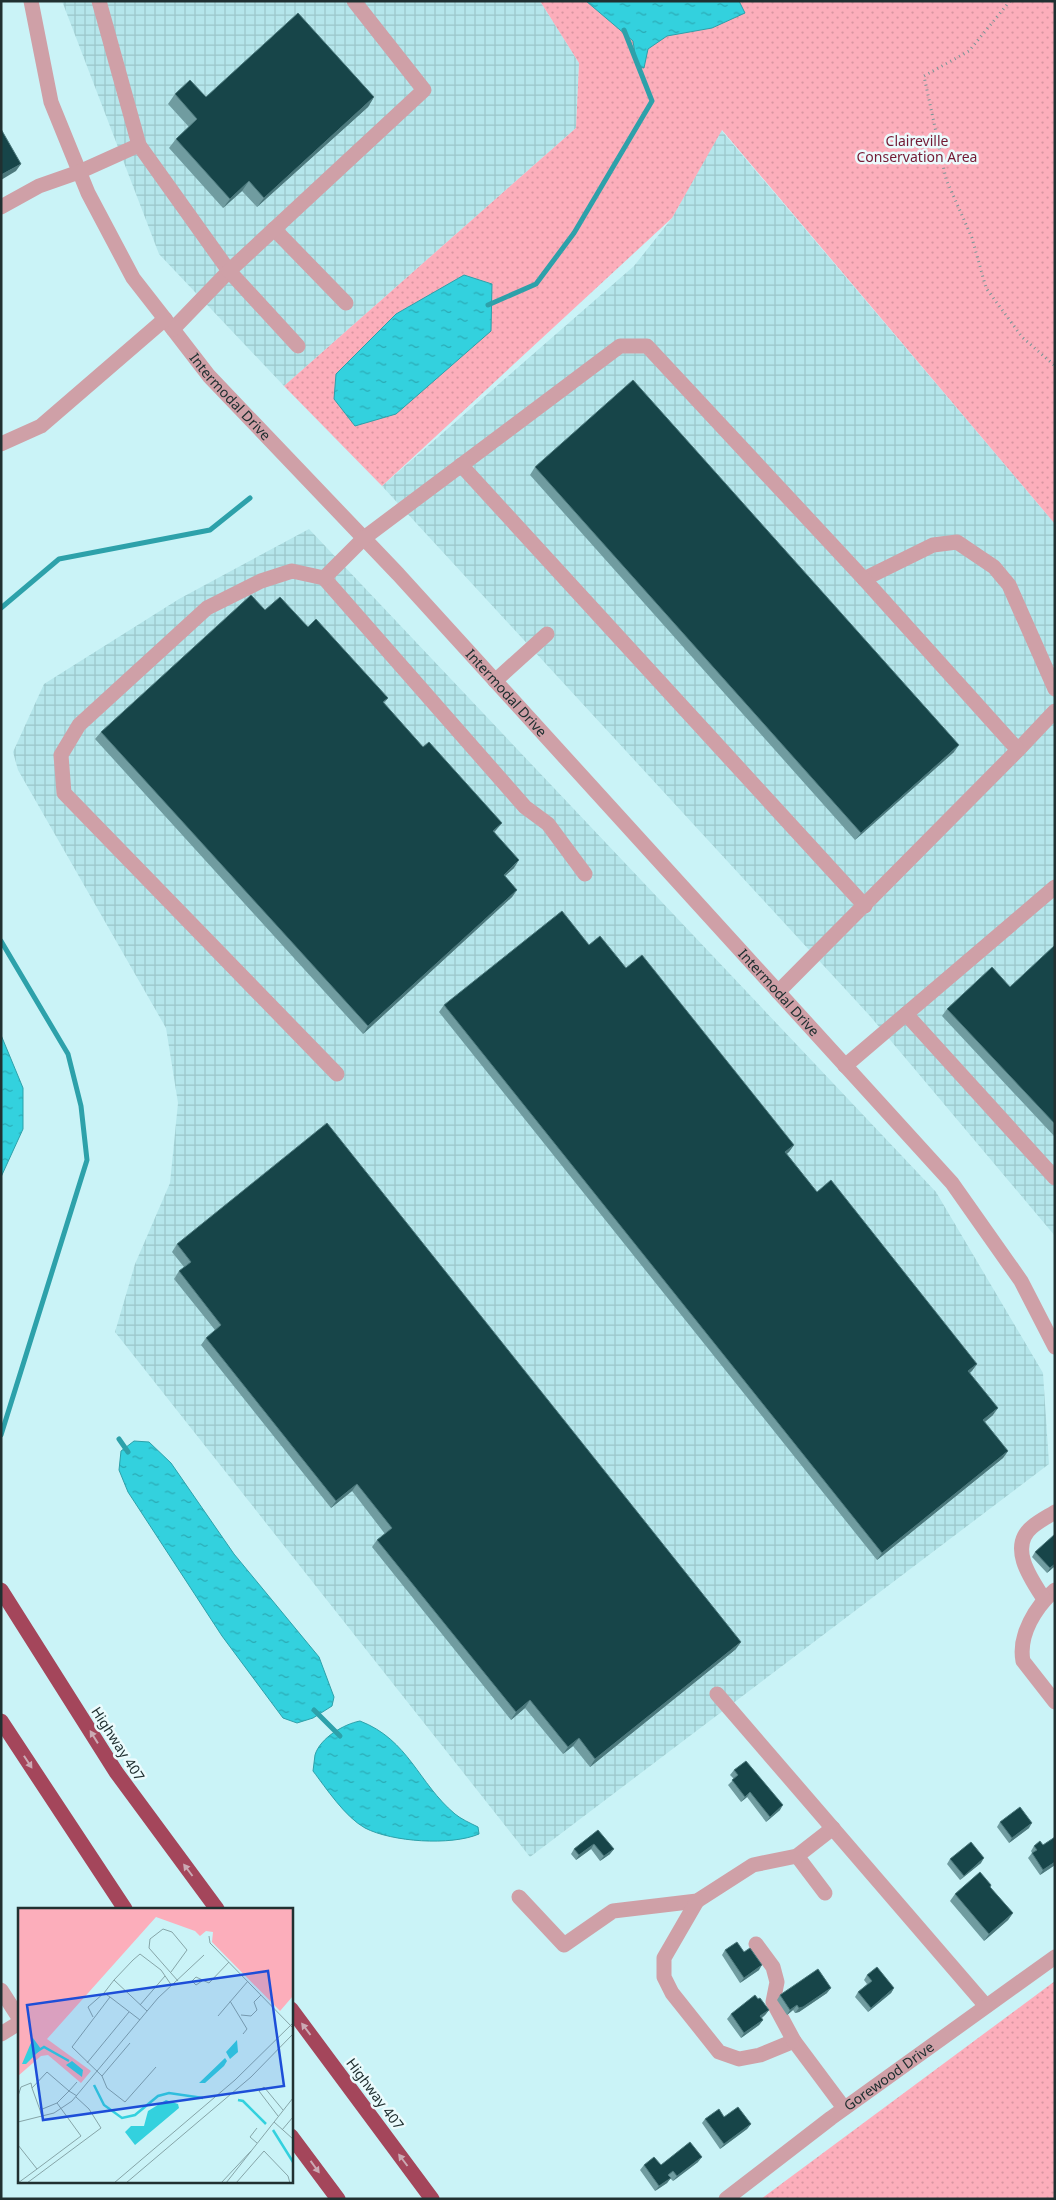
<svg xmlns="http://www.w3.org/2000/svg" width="1056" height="2200" font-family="'Noto Sans',sans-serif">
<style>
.industrial{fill:url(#industrial-grid)}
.green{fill:url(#green-dots)}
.water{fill:url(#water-ripples);stroke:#2da1aa}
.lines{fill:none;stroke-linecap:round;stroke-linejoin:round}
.stream{stroke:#2da1aa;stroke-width:5}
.path{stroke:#789597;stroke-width:3;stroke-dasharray:1 4;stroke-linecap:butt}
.minor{stroke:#cfa0a7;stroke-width:15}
.highway{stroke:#a4465b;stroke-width:15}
.wall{fill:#709ca0}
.shaded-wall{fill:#4d797d}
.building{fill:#174549;stroke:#4d797d}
.oneway{fill:#cbaab4}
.labels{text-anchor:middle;stroke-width:5;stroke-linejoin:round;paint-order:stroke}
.park-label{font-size:14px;fill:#731a34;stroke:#ebfbfd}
.street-label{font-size:14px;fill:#203031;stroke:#ebfbfd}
.inset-river{fill:none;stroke:#33d1de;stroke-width:2.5}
.inset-road{fill:none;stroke:#86a5a8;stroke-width:1}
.view{fill:#1d4ed8;fill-opacity:0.15;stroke:#1d4ed8;stroke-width:2.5}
.inset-edge{fill:none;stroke:#203031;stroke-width:2.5}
</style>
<defs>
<pattern id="industrial-grid" width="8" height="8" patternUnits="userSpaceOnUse" patternTransform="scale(1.25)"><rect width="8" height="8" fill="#b5e6eb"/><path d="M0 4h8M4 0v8" fill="none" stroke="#9bc6ca"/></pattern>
<pattern id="green-dots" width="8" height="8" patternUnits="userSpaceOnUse" patternTransform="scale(1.25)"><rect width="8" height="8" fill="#fcaebb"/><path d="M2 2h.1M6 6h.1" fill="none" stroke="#d896a1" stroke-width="1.8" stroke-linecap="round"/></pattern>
<pattern id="water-ripples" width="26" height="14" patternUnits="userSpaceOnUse" patternTransform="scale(1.25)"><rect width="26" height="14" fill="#33d1de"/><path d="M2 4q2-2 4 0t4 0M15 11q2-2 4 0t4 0" fill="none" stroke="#2baab5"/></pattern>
</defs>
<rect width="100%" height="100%" fill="#caf3f7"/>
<g class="industrial">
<polygon points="62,1 540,1 579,63 576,128 284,386 159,254"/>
<polygon points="721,130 1055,524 1055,1236 870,1016 382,486 634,266 672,218"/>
<polygon points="309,529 936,1192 1043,1373 1049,1464 530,1857 115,1332 135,1264 170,1183 178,1103 166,1028 18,770 13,752 44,684 179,599"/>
</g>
<g class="green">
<polygon points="540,1 1055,1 1055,524 722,130 672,218 382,486 284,386 576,128 579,63"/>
<polygon points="1055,1981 1055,2199 761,2199"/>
</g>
<g class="water">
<polygon points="586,1 739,1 745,13 712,28 667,36 648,49 644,68 637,67 633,41"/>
<polygon points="464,275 492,284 491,331 396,414 355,426 334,399 336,374 396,314"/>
<polygon points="1,1035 23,1088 23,1129 1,1177"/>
<polygon points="134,1441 149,1442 171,1463 234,1554 319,1657 334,1697 332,1706 313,1718 297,1723 283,1718 222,1636 128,1492 119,1470 121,1451"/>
<path d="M 360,1721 C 409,1740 418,1783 455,1814 C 461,1819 470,1823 478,1827 L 479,1834 C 451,1846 392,1842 365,1828 C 345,1817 326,1788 313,1771 C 314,1766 314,1760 315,1755 C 320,1738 344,1724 360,1721 Z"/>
</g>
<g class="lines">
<g class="stream">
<polyline points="488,305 536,284 574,233 652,101 624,30"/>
<polyline points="1,608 59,559 210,530 250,498"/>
<polyline points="1,941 68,1054 81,1106 87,1160 1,1435"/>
<polyline points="119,1439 128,1452"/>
<polyline points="314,1710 340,1736"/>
</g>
<polyline class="path" points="1010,1 969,51 924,76 946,179 972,238 986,288 1022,337 1055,366"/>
<g class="minor">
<path id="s1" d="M 31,1 L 51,102 L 88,193 L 133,278 L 165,319 L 209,376 L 398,574 L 952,1183 L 1021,1281 L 1055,1347"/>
<polyline points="99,1 139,145 229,271 173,329"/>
<polyline points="1,207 39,186 79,172 139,145"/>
<polyline points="274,229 346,303"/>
<polyline points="298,346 229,271 424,90 354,1"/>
<polyline points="1,444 41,426 165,319"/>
<polyline points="461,465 865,906"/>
<polyline points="324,578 525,807 548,824 585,874"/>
<polyline points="864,579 933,545 957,542 994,567 1009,585 1055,689"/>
<polyline points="495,681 547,634"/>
<polyline points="1018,750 1055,711"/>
<polyline points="906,1014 1055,1178"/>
<polyline points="845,1066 1055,887"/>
<polyline points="337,1074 64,793 61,755 79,725 207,608 261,581 292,571 324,578 364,538 620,346 647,346 864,579 1018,750 778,992"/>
<path d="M 1055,1590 C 1036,1606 1018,1635 1023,1661 L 1055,1702"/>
<path d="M 1044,1599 C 1031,1579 1008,1547 1032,1527 C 1039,1521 1047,1517 1055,1512"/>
<polyline points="717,1694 986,2006"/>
<polyline points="797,1856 825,1893"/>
<polyline points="519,1897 564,1945 613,1911 697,1901 753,1865 797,1856 833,1828"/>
<polyline points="697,1901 664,1958 664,1977 672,1993 719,2052 739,2059 760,2055 794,2041 844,2108"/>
<polyline points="756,1944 773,1967 777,1982 773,2002 794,2041"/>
<polyline points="1,1990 19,2018"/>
<polyline points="1,2034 19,2023"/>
<path id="s2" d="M 726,2199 L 831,2118 L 1055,1957"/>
</g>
<g class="highway">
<polyline points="1,1590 116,1772 217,1909"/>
<polyline points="1,1721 125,1909"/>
<polyline points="291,2009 432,2199"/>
<polyline points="291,2136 338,2199"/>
</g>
</g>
<g class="wall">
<polygon points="175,94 206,97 374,97 368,107 257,207 242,191 223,208 169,148 176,139 189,127 168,104"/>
<polygon points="535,467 954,752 855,840 530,475"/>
<polygon points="265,610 308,627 388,698 384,703 423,747 502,823 494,832 514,868 505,876 517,890 512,897 363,1034 95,739 101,732"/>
<polygon points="589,945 626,968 794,1145 787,1154 817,1192 977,1364 970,1373 993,1415 985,1422 1008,1451 1003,1458 877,1560 439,1012 444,1005"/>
<polygon points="1055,945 1055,1137 942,1016 947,1009 1010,987"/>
<polygon points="177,1244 736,1649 590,1767 573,1746 563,1754 525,1708 511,1720 372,1547 377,1540 385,1534 352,1491 331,1508 201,1345 206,1338 215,1330 174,1279 179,1271 184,1267 172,1252"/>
<polygon points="1035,1552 1055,1566 1047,1573 1032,1557"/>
<polygon points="734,1770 780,1810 766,1822 747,1797 741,1802 728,1785 734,1779 730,1775"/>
<polygon points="1000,1822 1029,1828 1009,1843 997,1827"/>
<polygon points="598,1830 610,1854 600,1861 591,1849 576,1860 571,1854 574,1849"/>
<polygon points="1055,1837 1055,1865 1040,1875 1028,1858 1032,1853 1031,1851 1034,1846 1043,1845"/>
<polygon points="950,1859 981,1863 960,1880 947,1864"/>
<polygon points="991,1885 990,1887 1013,1913 1008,1920 984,1941 950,1901 955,1894"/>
<polygon points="725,1950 744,1952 759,1970 740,1983 722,1955"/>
<polygon points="867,1975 894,1988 891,1993 868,2012 855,1997 858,1992 867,1984 864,1980"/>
<polygon points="827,1993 799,2012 795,2013 793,2010 787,2015 777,2000 780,1995"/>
<polygon points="758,1999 769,2010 765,2015 762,2018 763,2020 759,2025 741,2038 727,2019 731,2014"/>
<polygon points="705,2119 751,2124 747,2129 720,2149 702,2123"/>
<polygon points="698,2162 673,2181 670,2178 667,2183 655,2191 640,2170 644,2165 661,2165"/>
</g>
<g class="shaded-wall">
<polygon points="374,97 368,107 257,207 264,198"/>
<polygon points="21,164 16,171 1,180 1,175"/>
<polygon points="249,181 242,191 223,208 230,199"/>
<polygon points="959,745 954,752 855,840 861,833"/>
<polygon points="502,823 496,830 488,838 493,831"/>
<polygon points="519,860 514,868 498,882 504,875"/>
<polygon points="517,890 512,897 363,1034 368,1026"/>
<polygon points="794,1145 789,1152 780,1159 785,1152"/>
<polygon points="977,1364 972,1371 963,1378 968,1371"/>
<polygon points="998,1408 993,1415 978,1427 983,1420"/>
<polygon points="1008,1451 1003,1458 877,1560 882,1553"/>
<polygon points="357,1484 352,1491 331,1508 336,1501"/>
<polygon points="1055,1564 1055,1566 1047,1573 1050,1568"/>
<polygon points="741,1642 736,1649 590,1767 595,1759"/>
<polygon points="530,1700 525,1708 511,1720 516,1712"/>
<polygon points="579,1738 573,1746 563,1754 568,1747"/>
<polygon points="750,1792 747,1797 741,1802 745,1797"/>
<polygon points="783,1805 780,1810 766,1822 770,1817"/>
<polygon points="1032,1823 1029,1828 1009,1843 1012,1838"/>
<polygon points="594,1844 591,1849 576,1860 579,1855"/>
<polygon points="614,1849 610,1854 600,1861 604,1856"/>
<polygon points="984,1858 981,1863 960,1880 964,1876"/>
<polygon points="1055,1862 1055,1865 1040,1875 1043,1870"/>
<polygon points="1013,1913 1008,1920 984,1941 989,1934"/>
<polygon points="762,1965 759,1970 740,1983 744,1978"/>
<polygon points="831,1988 827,1993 799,2012 795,2013 799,2008"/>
<polygon points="894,1988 891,1993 868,2012 871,2008"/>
<polygon points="797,2005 793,2010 787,2015 790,2010"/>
<polygon points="769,2010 765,2015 757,2021 760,2016"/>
<polygon points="763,2020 759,2025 741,2038 744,2033"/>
<polygon points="751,2124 747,2129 720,2149 724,2144"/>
<polygon points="702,2157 698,2162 673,2181 677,2176"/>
<polygon points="671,2178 667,2183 655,2191 659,2186"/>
</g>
<g class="building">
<polygon points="298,13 374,97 264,198 249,181 230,199 176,139 197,119 175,94 190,80 206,97"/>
<polygon points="1,129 21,164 1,175"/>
<polygon points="633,380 959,745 861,833 535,467"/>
<polygon points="251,595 265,610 280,597 308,627 316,619 388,698 383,702 423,747 429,742 502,823 493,831 519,860 504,875 517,890 368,1026 101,732"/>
<polygon points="562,911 589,945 600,936 626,968 642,955 794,1145 785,1152 817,1192 831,1180 977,1364 968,1371 998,1408 983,1420 1008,1451 882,1553 444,1005"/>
<polygon points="1055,945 1055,1124 947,1009 992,967 1010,987"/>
<polygon points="327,1123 741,1642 595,1759 579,1738 568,1747 530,1700 516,1712 377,1540 392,1528 357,1484 336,1501 206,1338 221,1325 179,1271 191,1262 177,1244"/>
<polygon points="1055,1534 1055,1564 1050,1568 1035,1552"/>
<polygon points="746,1761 783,1805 770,1817 750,1792 745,1797 732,1780 738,1775 734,1770"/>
<polygon points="1020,1807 1032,1823 1012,1838 1000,1822"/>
<polygon points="598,1830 614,1849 604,1856 594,1844 579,1855 574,1849"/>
<polygon points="1055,1837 1055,1862 1043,1870 1032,1853 1037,1850 1034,1846 1040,1841 1043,1845"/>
<polygon points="971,1842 984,1858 964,1876 950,1859"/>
<polygon points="980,1872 991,1885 990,1887 1013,1913 989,1934 955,1894"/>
<polygon points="737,1942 744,1952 750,1948 762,1965 744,1978 725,1950"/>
<polygon points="877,1967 894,1988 871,2008 858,1992 872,1981 867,1975"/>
<polygon points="818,1969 831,1988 803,2007 799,2008 797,2005 790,2010 780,1995"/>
<polygon points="755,1995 758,1999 760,1998 769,2010 760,2016 763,2020 744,2033 731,2014"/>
<polygon points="738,2107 751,2124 724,2144 705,2119 719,2109 724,2117"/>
<polygon points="690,2142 702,2157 677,2176 673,2171 668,2175 671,2178 659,2186 644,2165 654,2157 661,2165"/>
</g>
<defs><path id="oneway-solid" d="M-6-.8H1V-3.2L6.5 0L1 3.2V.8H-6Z" transform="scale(1.25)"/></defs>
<g class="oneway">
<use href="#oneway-solid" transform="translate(94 1737) rotate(-122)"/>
<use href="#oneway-solid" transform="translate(28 1762) rotate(57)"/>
<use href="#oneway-solid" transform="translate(188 1870) rotate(-127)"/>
<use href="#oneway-solid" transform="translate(306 2029) rotate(-127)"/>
<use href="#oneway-solid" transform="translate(403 2160) rotate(-127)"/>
<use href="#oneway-solid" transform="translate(315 2167) rotate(54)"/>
</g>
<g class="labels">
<g class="park-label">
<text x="917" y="146">Claireville<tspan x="917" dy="16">Conservation Area</tspan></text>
</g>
<g class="street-label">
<text dy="5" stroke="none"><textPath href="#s1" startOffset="451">Intermodal Drive</textPath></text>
<text dy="5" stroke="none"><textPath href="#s1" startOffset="856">Intermodal Drive</textPath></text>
<text dy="5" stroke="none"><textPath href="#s1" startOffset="1261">Intermodal Drive</textPath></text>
<text transform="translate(118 1744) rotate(57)" y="5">Highway 407</text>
<text dy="5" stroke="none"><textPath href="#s2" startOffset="204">Gorewood Drive</textPath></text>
<text transform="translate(375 2094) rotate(53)" y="5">Highway 407</text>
</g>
</g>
<g transform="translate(18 1908)">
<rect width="275" height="275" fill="#caf3f7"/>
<path d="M 0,0 L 275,0 L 275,88 L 262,103 L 194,34 L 195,24 L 188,23 L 182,28 L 177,23 L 138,9 L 29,131 L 73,163 L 63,175 L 30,147 L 23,148 L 0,168 Z" fill="#fcaebb"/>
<path d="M 15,130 L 23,141 L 8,156 L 4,156 ZM 219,132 L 220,144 L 212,151 L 208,144 ZM 207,150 L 209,153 L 206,158 L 187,175 L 181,175 ZM 54,153 L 65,162 L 64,169 L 48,157 ZM 148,192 L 160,196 L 161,200 L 117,237 L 107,224 L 113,218 L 126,218 L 130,203 Z" fill="#33d1de"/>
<path class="inset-river" d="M 18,144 L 26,139 L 51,153M 76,177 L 86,197 L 104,210 L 117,207 L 140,188 L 151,185 L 185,190M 220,192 L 225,193 L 248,216M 255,222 L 275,254"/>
<path class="inset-road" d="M 191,28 L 192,35 L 275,120M 153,64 L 169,42 L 154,24 L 145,21 L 132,31 L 131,40 L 160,73M 184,73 L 178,77 L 174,73 L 178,69 L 191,75 L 211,54M 92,89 L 86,85 L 96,72M 212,93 L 229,121 L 225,126M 122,97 L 147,68M 129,103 L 96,72 L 115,52 L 122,46 L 143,62 L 154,78M 223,107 L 233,108 L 239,102 L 236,94 L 243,87M 200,108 L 230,73M 75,109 L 70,99 L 86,85M 122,112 L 92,89 L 54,139 L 84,168 L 89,180 L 107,194 L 138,159M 69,155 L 111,104M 84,168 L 112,135M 0,188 L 3,179 L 13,175 L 14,180M 22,202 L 14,180 L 29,164 L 51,183 L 59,174M 260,208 L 241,183 L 246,179 L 265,202M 24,209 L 22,202 L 39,195 L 51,183 L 59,188M 0,214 L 36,205 L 54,193 L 140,90 L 186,47M 256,214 L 275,231M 239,220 L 232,229 L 239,235M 264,222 L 275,209M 0,237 L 19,261 L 0,275M 19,261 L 63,228 L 39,195M 9,275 L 83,220 L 71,201 L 58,189M 96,275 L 217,172 L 275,115M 108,275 L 233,169 L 275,126M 203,275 L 233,243M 208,275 L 275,190M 218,275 L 246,243 L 270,268 L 272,275"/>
<path class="view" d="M 250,63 L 266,178 L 25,212 L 9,97 Z"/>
<rect width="275" height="275" class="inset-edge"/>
</g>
<rect width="1056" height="2200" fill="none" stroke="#203031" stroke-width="5"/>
</svg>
